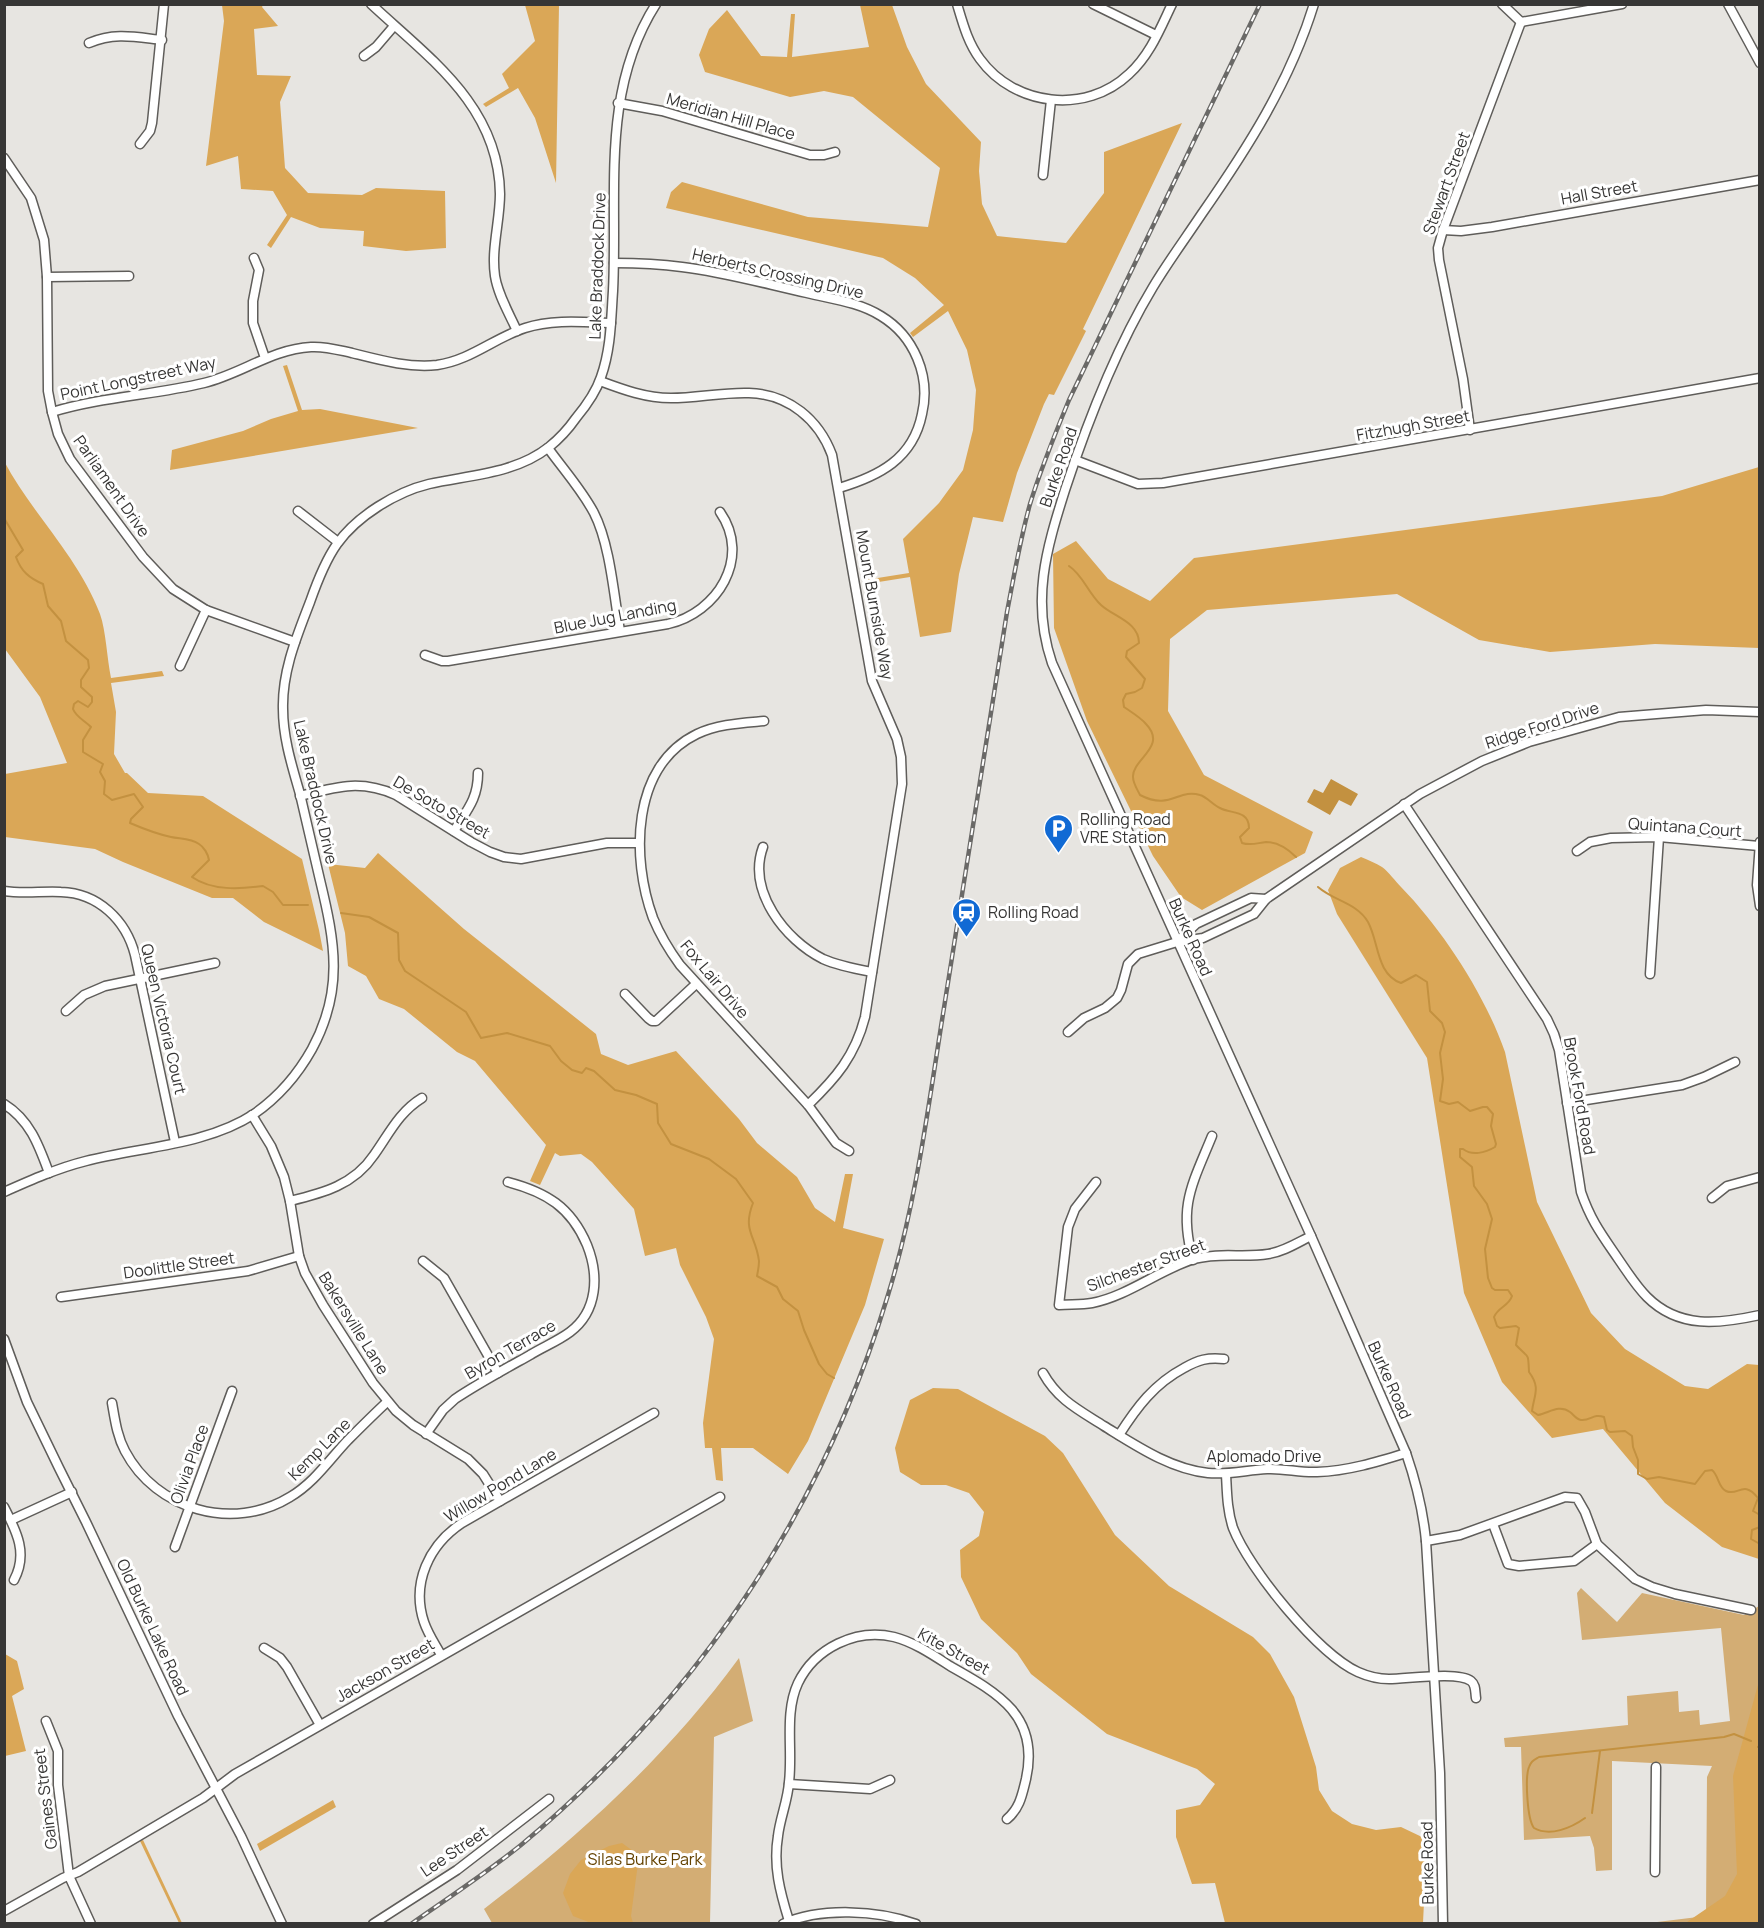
<svg xmlns="http://www.w3.org/2000/svg" width="1764" height="1928" font-family="Manrope,sans-serif">
<style>
.green{fill:#d3ad74}
.forest{fill:#daa757}
.water{fill:#c39140}
.lines{fill:none;stroke-linecap:round;stroke-linejoin:round}
.stream{stroke:#c39140;stroke-width:2}
.minor-casing{stroke:#5f5d5a;stroke-width:11}
.minor{stroke:#fff;stroke-width:8}
.rail-casing{stroke:#6a6967;stroke-width:4.5}
.rail{stroke:#fff;stroke-width:2;stroke-dasharray:7;stroke-linecap:butt}
.labels{text-anchor:middle;stroke-width:6;stroke-linejoin:round;paint-order:stroke}
.street-label{font-size:16px;fill:#373635;stroke:#fff}
.poi-label{font-size:16px;fill:#373635;stroke:#fff;text-anchor:start}
.park-label{font-size:16px;fill:#644200;stroke:#fff}
</style>
<rect width="100%" height="100%" fill="#e7e5e1"/>
<g class="green">
<polygon points="1581,1588 1617,1622 1642,1593 1744,1615 1759,1606 1759,1923 1649,1923 1706,1916 1707,1777 1712,1766 1612,1761 1612,1870 1596,1871 1594,1848 1590,1836 1524,1840 1521,1747 1505,1747 1504,1738 1628,1725 1627,1696 1678,1691 1679,1712 1699,1710 1700,1725 1730,1721 1721,1628 1582,1640 1577,1593"/>
<path d="M 739,1658 L 753,1721 L 714,1737 L 710,1923 L 492,1923 L 484,1909 C 580,1836 668,1755 739,1658 Z"/>
</g>
<g class="forest">
<polygon points="222,5 263,5 262,7 278,26 254,29 257,75 291,76 280,102 285,168 308,193 362,195 376,188 445,191 446,248 406,251 363,246 364,231 320,228 291,217 271,248 267,245 287,215 273,191 241,189 238,156 206,166 224,21"/>
<polygon points="525,5 559,5 556,183 535,118 518,88 486,107 483,104 509,88 502,74 535,41"/>
<polygon points="860,5 892,5 907,47 926,84 981,142 979,171 982,204 997,236 1066,243 1104,193 1104,152 1182,123 1083,329 1086,331 1054,395 1049,394 1044,404 1017,473 1003,522 973,517 959,574 951,632 920,637 910,577 866,584 865,580 909,573 903,539 939,503 963,470 973,430 976,390 967,350 948,311 913,337 910,333 944,305 915,278 883,258 666,208 671,192 682,182 808,217 928,227 940,168 853,97 824,91 790,97 705,72 699,55 709,29 727,10 761,56 787,57 791,14 795,14 792,57 869,47"/>
<polygon points="287,365 302,410 320,409 418,428 170,470 172,450 243,431 271,419 298,411 283,366"/>
<path d="M 4,461 C 32,514 78,556 100,614 C 106,631 107,659 111,678 L 162,671 L 164,676 L 111,683 L 116,712 L 114,754 L 125,773 L 127,773 L 148,793 L 203,796 L 302,859 L 319,930 L 323,951 L 264,922 L 233,898 L 212,898 L 123,862 L 95,849 L 5,837 L 5,774 L 67,763 L 40,697 L 5,649 Z"/>
<polygon points="1759,467 1759,648 1655,644 1550,652 1479,640 1397,594 1207,610 1170,639 1168,711 1204,775 1313,832 1305,853 1202,910 1181,897 1153,856 1087,721 1054,628 1053,554 1076,541 1108,579 1150,601 1194,558 1662,496"/>
<polygon points="378,853 464,929 596,1034 601,1054 628,1065 676,1051 739,1119 757,1143 797,1177 815,1208 835,1222 845,1174 853,1174 843,1228 884,1239 865,1305 808,1441 788,1474 753,1448 721,1448 723,1481 716,1480 712,1448 705,1448 703,1423 714,1339 706,1317 680,1265 676,1248 645,1256 634,1209 592,1162 581,1154 560,1156 555,1153 540,1185 530,1181 546,1145 475,1061 457,1052 404,1009 379,999 366,976 348,966 345,933 328,864 365,868"/>
<path d="M 1361,857 C 1368,860 1376,863 1382,867 C 1389,872 1395,881 1401,887 C 1443,930 1485,995 1505,1052 L 1537,1202 L 1591,1313 L 1625,1349 L 1685,1386 L 1708,1389 L 1747,1364 L 1759,1365 L 1759,1559 L 1722,1547 L 1665,1503 L 1603,1429 L 1552,1438 L 1502,1382 L 1464,1293 L 1427,1058 L 1337,914 L 1328,890 L 1340,868 Z"/>
<polygon points="933,1388 958,1389 1045,1436 1063,1453 1115,1535 1169,1586 1253,1637 1270,1654 1294,1697 1316,1767 1319,1790 1332,1811 1352,1824 1376,1830 1401,1827 1422,1837 1426,1860 1423,1923 1225,1923 1215,1883 1192,1884 1176,1837 1176,1810 1200,1805 1215,1784 1197,1769 1107,1734 1031,1674 1017,1653 981,1619 961,1577 960,1550 979,1536 984,1512 969,1493 946,1485 921,1485 900,1472 895,1448 910,1400"/>
<polygon points="5,1654 17,1661 24,1689 12,1696 26,1751 5,1756"/>
<polygon points="1759,1681 1759,1923 1679,1923 1687,1922 1725,1896 1737,1874 1733,1776"/>
<polygon points="333,1800 336,1807 260,1851 257,1844"/>
<polygon points="143,1840 182,1923 179,1923 140,1841"/>
<polygon points="622,1843 633,1851 638,1863 631,1916 633,1923 591,1923 573,1916 563,1893 570,1874 581,1860 609,1846"/>
</g>
<polygon class="water" points="1331,779 1358,794 1351,806 1339,800 1330,815 1307,802 1314,789 1323,793"/>
<g class="lines">
<g class="stream">
<path d="M 4,518 L 23,550 L 16,557 C 21,571 29,578 43,584 L 48,606 L 61,621 L 66,641 L 88,660 L 89,668 L 81,680 L 81,687 L 92,697 L 92,702 L 88,707 L 78,701 L 74,704 L 73,709 C 76,717 84,720 91,727 L 83,740 L 83,752 L 103,764 L 100,772 L 105,781 L 104,794 L 112,800 L 134,794 L 143,807 L 131,819 L 130,823 C 144,829 157,834 171,837 C 180,839 191,838 199,844 C 204,847 208,854 209,860 L 192,877 C 212,891 240,889 263,886 L 273,892 L 283,905 L 308,905"/>
<path d="M 1069,566 C 1083,575 1088,593 1101,605 C 1114,617 1139,622 1139,643 L 1127,651 L 1126,657 L 1145,679 L 1142,688 L 1135,692 L 1126,694 L 1123,700 L 1124,707 C 1131,712 1140,717 1146,724 C 1168,747 1132,759 1133,777 C 1133,783 1137,789 1140,795 C 1171,811 1178,788 1200,795 C 1207,797 1213,805 1220,808 C 1231,814 1249,810 1249,828 L 1240,837 L 1242,843 C 1251,846 1257,843 1266,842 C 1277,842 1288,849 1296,857"/>
<path d="M 1318,887 C 1334,901 1357,903 1368,922 C 1379,942 1376,974 1401,983 L 1416,975 L 1427,982 L 1430,1011 L 1442,1023 L 1445,1032 L 1440,1053 L 1443,1079 L 1440,1101 L 1449,1104 L 1458,1102 L 1470,1111 L 1483,1107 L 1487,1107 L 1493,1114 L 1491,1126 L 1496,1144 L 1495,1147 C 1485,1153 1472,1156 1463,1149 L 1460,1149 L 1460,1157 L 1472,1167 L 1474,1186 L 1487,1204 L 1492,1219 L 1485,1249 L 1488,1278 L 1492,1288 L 1495,1290 L 1508,1290 L 1512,1296 C 1509,1306 1498,1307 1494,1317 L 1497,1326 L 1500,1328 L 1516,1326 L 1519,1328 L 1516,1345 C 1529,1359 1528,1351 1529,1372 C 1541,1388 1534,1395 1532,1411 L 1538,1415 C 1549,1413 1559,1404 1570,1412 C 1574,1415 1576,1419 1581,1420 C 1591,1421 1593,1413 1604,1417 L 1607,1430 L 1610,1432 L 1625,1431 L 1632,1436 L 1633,1447 L 1638,1460 L 1638,1474 L 1647,1479 L 1659,1477 L 1695,1484 L 1705,1471 L 1712,1470 C 1719,1476 1718,1487 1726,1491 C 1738,1497 1743,1479 1758,1498 L 1753,1511 L 1760,1515"/>
<path d="M 341,913 L 369,917 L 398,933 L 399,960 L 405,971 L 466,1012 L 481,1038 L 507,1033 L 550,1046 L 561,1061 L 572,1070 L 582,1073 L 586,1068 L 594,1071 L 615,1090 L 636,1095 L 657,1104 L 658,1123 L 671,1144 L 709,1159 L 736,1179 L 753,1203 C 742,1231 756,1236 759,1261 C 759,1266 758,1271 757,1276 L 777,1287 L 783,1299 L 798,1311 L 804,1330 L 819,1364 L 827,1374 L 834,1378"/>
<polyline points="1760,1527 1752,1530 1751,1539 1760,1544"/>
<polyline points="1758,1747 1760,1746"/>
<polyline points="1592,1813 1600,1751"/>
<path d="M 1585,1818 C 1571,1828 1550,1837 1534,1828 C 1527,1819 1525,1777 1529,1767 C 1531,1761 1534,1760 1539,1757 L 1724,1737 L 1734,1734 L 1751,1741"/>
</g>
<defs>
<g id="minor">
<path d="M 371,4 C 429,58 499,106 500,194 C 500,221 491,249 495,276 C 498,295 509,313 517,331"/>
<path d="M 957,4 C 963,24 968,43 980,59 C 1014,106 1086,115 1129,74 C 1150,55 1160,29 1172,4"/>
<polyline points="1093,4 1156,35"/>
<path d="M 1314,4 C 1290,82 1247,149 1201,215 C 1185,239 1168,262 1153,287 C 1115,350 1088,420 1065,490 C 1046,550 1031,601 1052,663 L 1311,1236 L 1406,1453 C 1416,1482 1423,1510 1426,1541 L 1440,1773 L 1443,1924"/>
<polyline points="1502,4 1521,22"/>
<polyline points="1728,4 1760,63"/>
<polyline points="1521,22 1622,4"/>
<path d="M 89,43 C 115,32 135,37 162,40"/>
<polyline points="364,56 376,47 394,26"/>
<polyline points="618,103 662,111 810,155 824,155 835,152"/>
<polyline points="140,144 150,131 152,123 164,4"/>
<polyline points="4,158 31,198 44,240 47,277 48,391 52,412 58,434 70,459 143,557 173,589 206,610 295,642"/>
<polyline points="1043,175 1051,100"/>
<polyline points="1443,230 1461,231 1492,227 1760,180"/>
<polyline points="254,258 259,270 253,301 253,323 265,358"/>
<path d="M 614,263 C 637,263 660,264 682,267 C 724,272 766,284 807,293 C 831,299 859,302 881,316 C 914,336 931,376 922,414 C 913,459 879,476 839,488"/>
<polyline points="47,277 129,276"/>
<path d="M 600,381 C 624,390 646,398 671,398 C 697,398 723,392 749,393 C 789,394 819,420 832,455 L 872,681 L 897,739 L 901,757 L 902,784 L 865,1017 C 855,1056 836,1078 808,1105"/>
<path d="M 52,412 C 101,397 154,395 204,383 C 241,374 272,349 311,347 C 325,346 338,350 352,353 C 380,360 408,368 437,365 C 471,360 494,338 525,328 C 552,319 583,322 611,323"/>
<polyline points="1470,430 1463,379 1439,260 1438,248 1443,230 1521,22"/>
<path d="M 548,448 C 563,469 582,490 594,513 C 610,544 614,596 620,631"/>
<polyline points="1075,460 1138,484 1163,483 1760,378"/>
<polyline points="298,511 338,542"/>
<path d="M 425,655 L 442,661 L 448,661 L 668,624 C 717,613 752,558 720,512"/>
<polyline points="180,666 206,610"/>
<path d="M 764,721 C 742,723 718,724 697,734 C 631,766 631,858 653,918 C 660,935 669,950 680,965 L 808,1105 L 836,1143 L 849,1151"/>
<path d="M 300,796 C 336,787 360,779 396,795 L 471,842 L 490,852 L 504,857 L 521,859 L 607,843 L 639,843"/>
<path d="M 1404,804 L 1547,1019 L 1554,1034 L 1559,1050 L 1581,1192 C 1591,1221 1602,1235 1619,1260 C 1628,1273 1636,1286 1647,1297 C 1679,1329 1719,1324 1760,1315"/>
<path d="M 454,831 C 467,810 478,799 478,773"/>
<polyline points="1760,842 1757,885 1760,906"/>
<path d="M 763,847 C 747,891 785,940 823,959 C 839,966 856,969 872,972"/>
<polyline points="1577,851 1590,842 1611,838 1659,837 1759,846"/>
<path d="M 4,891 C 23,894 42,891 61,892 C 98,893 126,920 135,955 L 175,1142"/>
<polyline points="1177,942 1196,924 1251,898 1266,899"/>
<polyline points="1650,974 1659,837"/>
<polyline points="625,994 648,1018 652,1021 656,1021 696,984"/>
<polyline points="66,1011 84,995 105,986 215,963"/>
<polyline points="1068,1032 1084,1018 1105,1008 1117,998 1121,990 1128,964 1138,954 1177,942 1203,938 1254,914 1266,899 1420,794 1482,761 1529,742 1619,717 1706,710 1760,712"/>
<polyline points="1567,1103 1682,1085 1704,1077 1735,1062"/>
<path d="M 4,1104 C 30,1120 39,1146 49,1173"/>
<polyline points="252,1115 271,1146 284,1177 290,1201 299,1256 305,1273 323,1305 373,1383 396,1411 413,1425 468,1459 483,1474 500,1501"/>
<path d="M 1096,1182 L 1075,1209 L 1068,1227 L 1059,1305 C 1070,1304 1081,1305 1092,1303 C 1128,1296 1159,1270 1194,1259 C 1220,1252 1243,1258 1268,1254 C 1283,1252 1297,1243 1311,1236"/>
<path d="M 4,1192 C 31,1180 58,1168 86,1161 C 140,1147 207,1145 254,1114 C 277,1098 298,1074 312,1049 C 344,990 335,942 320,880 C 313,851 307,823 300,794 C 292,766 283,738 283,709 C 282,671 297,636 310,602 C 317,582 325,561 337,544 C 357,516 396,492 429,484 C 469,475 515,474 549,447 C 559,439 569,428 576,418 C 586,406 596,392 601,377 C 611,349 611,320 613,291 C 618,193 600,92 656,4"/>
<polyline points="1712,1198 1727,1186 1760,1177"/>
<path d="M 290,1201 C 323,1193 354,1185 374,1155 C 389,1134 399,1112 422,1098"/>
<path d="M 1193,1260 C 1178,1206 1192,1185 1212,1136"/>
<polyline points="423,1261 444,1278 498,1373"/>
<polyline points="61,1297 248,1271 299,1256"/>
<polyline points="4,1339 27,1402 59,1468 86,1522 178,1716 241,1836 282,1924"/>
<path d="M 1043,1373 C 1058,1400 1079,1410 1104,1426 C 1135,1445 1170,1469 1208,1473 C 1228,1475 1247,1470 1267,1469 C 1284,1468 1300,1473 1317,1472 C 1348,1471 1377,1462 1406,1453"/>
<path d="M 112,1403 C 115,1420 117,1436 125,1451 C 156,1510 233,1532 290,1497 C 314,1483 329,1460 348,1440 C 361,1427 374,1414 387,1402"/>
<path d="M 426,1434 L 443,1410 L 455,1399 C 479,1383 505,1369 530,1355 C 543,1347 558,1341 570,1332 C 598,1311 599,1275 587,1245 C 571,1207 546,1192 508,1182"/>
<path d="M 1119,1435 C 1137,1407 1154,1384 1184,1368 C 1198,1360 1208,1357 1224,1359"/>
<path d="M 1226,1474 C 1227,1492 1227,1510 1233,1528 C 1249,1569 1318,1654 1358,1672 C 1367,1676 1379,1679 1389,1679 C 1407,1679 1458,1671 1471,1681 C 1476,1685 1475,1691 1476,1698"/>
<path d="M 4,1507 C 17,1532 28,1554 14,1580"/>
<polyline points="11,1520 72,1492"/>
<polyline points="1493,1524 1508,1564 1519,1566 1574,1561 1597,1544"/>
<polyline points="1426,1541 1460,1535 1565,1497 1577,1498 1585,1512 1597,1544 1635,1579 1652,1587 1675,1594 1751,1610"/>
<polyline points="175,1547 232,1391"/>
<polyline points="264,1648 280,1658 287,1667 320,1725"/>
<path d="M 441,1655 C 435,1644 428,1634 424,1622 C 411,1583 429,1545 462,1523 L 654,1413"/>
<polyline points="46,1721 58,1751 58,1785 69,1876 91,1924"/>
<polyline points="789,1784 870,1789 890,1780"/>
<polyline points="1655,1872 1656,1767"/>
<polyline points="4,1911 63,1878 78,1872 203,1798 235,1774 720,1497"/>
<path d="M 789,1921 C 780,1892 773,1866 778,1836 C 780,1818 788,1800 789,1782 C 793,1750 784,1713 798,1683 C 815,1648 856,1628 894,1637 C 914,1642 933,1655 950,1666 C 998,1693 1040,1716 1026,1779 C 1022,1795 1020,1808 1007,1819"/>
<polyline points="373,1924 457,1870 549,1799"/>
<path d="M 783,1924 C 820,1907 878,1910 916,1924"/>
</g>
</defs>
<use href="#minor" class="minor-casing"/>
<use href="#minor" class="minor"/>
<defs>
<path id="rail" d="M 411,1924 C 448,1898 486,1873 521,1845 C 696,1699 822,1513 888,1295 C 916,1204 928,1108 943,1014 C 964,880 986,746 1007,612 C 1014,576 1020,540 1030,504 C 1041,468 1055,434 1069,400 L 1260,4"/>
</defs>
<use href="#rail" class="rail-casing"/>
<use href="#rail" class="rail"/>
</g>
<defs>
<symbol id="parking-pin" viewBox="-11 -11 22 30"><path d="M0 17L-7.5 6A9.5 9.5 0 1 1 7.5 6Z" fill="#116ad4" stroke="#fff"/><path d="M-3.5-5.5H1a3.5 3.5 0 0 1 0 7H-1V5.5H-3.5ZM-1-3.4V-.6H.8a1.4 1.4 0 0 0 0-2.8Z" fill="#fff"/></symbol>
<symbol id="station-pin" viewBox="-11 -11 22 30"><path d="M0 17L-7.5 6A9.5 9.5 0 1 1 7.5 6Z" fill="#116ad4" stroke="#fff"/><path d="M-3-6H3Q5-6 5-4V2Q5 4 3 4L4.5 6H3L1.5 4h-3L-3 6H-4.5L-3 4Q-5 4-5 2V-4Q-5-6-3-6ZM-3.5-4v3h7v-3ZM-3.5 1v1.5H-2V1ZM2 1v1.5H3.5V1Z" fill="#fff"/></symbol>
</defs>
<g fill-rule="evenodd">
<use href="#parking-pin" x="1042" y="812" width="33" height="45"/>
<use href="#station-pin" x="950" y="896" width="33" height="45"/>
</g>
<g class="labels">
<g class="street-label">
<text transform="translate(731 116) rotate(16)" y="6">Meridian Hill Place</text>
<text transform="translate(1446 183) rotate(-70)" y="6">Stewart Street</text>
<text transform="translate(1599 192) rotate(-10)" y="6">Hall Street</text>
<text transform="translate(597 266) rotate(-88)" y="6">Lake Braddock Drive</text>
<text transform="translate(778 273) rotate(13)" y="6">Herberts Crossing Drive</text>
<text transform="translate(138 378) rotate(-12)" y="6">Point Longstreet Way</text>
<text transform="translate(1413 425) rotate(-10)" y="6">Fitzhugh Street</text>
<text transform="translate(1058 467) rotate(-71)" y="6">Burke Road</text>
<text transform="translate(112 486) rotate(55)" y="6">Parliament Drive</text>
<text transform="translate(875 605) rotate(80)" y="6">Mount Burnside Way</text>
<text transform="translate(615 616) rotate(-11)" y="6">Blue Jug Landing</text>
<text transform="translate(1542 725) rotate(-18)" y="6">Ridge Ford Drive</text>
<text transform="translate(316 792) rotate(77)" y="6">Lake Braddock Drive</text>
<text transform="translate(442 807) rotate(30)" y="6">De Soto Street</text>
<text transform="translate(1685 827) rotate(4)" y="6">Quintana Court</text>
<text transform="translate(1191 937) rotate(66)" y="6">Burke Road</text>
<text transform="translate(715 979) rotate(50)" y="6">Fox Lair Drive</text>
<text transform="translate(164 1019) rotate(77)" y="6">Queen Victoria Court</text>
<text transform="translate(1580 1096) rotate(80)" y="6">Brook Ford Road</text>
<text transform="translate(179 1265) rotate(-8)" y="6">Doolittle Street</text>
<text transform="translate(1146 1265) rotate(-20)" y="6">Silchester Street</text>
<text transform="translate(354 1323) rotate(58)" y="6">Bakersville Lane</text>
<text transform="translate(510 1349) rotate(-30)" y="6">Byron Terrace</text>
<text transform="translate(1390 1380) rotate(66)" y="6">Burke Road</text>
<text transform="translate(319 1449) rotate(-45)" y="6">Kemp Lane</text>
<text x="1264" y="1462">Aplomado Drive</text>
<text transform="translate(189 1464) rotate(-70)" y="6">Olivia Place</text>
<text transform="translate(500 1485) rotate(-31)" y="6">Willow Pond Lane</text>
<text transform="translate(153 1627) rotate(65)" y="6">Old Burke Lake Road</text>
<text transform="translate(954 1651) rotate(29)" y="6">Kite Street</text>
<text transform="translate(385 1670) rotate(-30)" y="6">Jackson Street</text>
<text transform="translate(45 1799) rotate(-97)" y="6">Gaines Street</text>
<text transform="translate(454 1851) rotate(-34)" y="6">Lee Street</text>
<text transform="translate(1427 1863) rotate(-91)" y="6">Burke Road</text>
</g>
<g class="poi-label">
<text x="1080" y="825">Rolling Road<tspan x="1080" dy="18">VRE Station</tspan></text>
<text x="988" y="918">Rolling Road</text>
</g>
<g class="park-label">
<text x="645" y="1865">Silas Burke Park</text>
</g>
</g>
<rect width="1764" height="1928" fill="none" stroke="#373635" stroke-width="12"/>
</svg>
